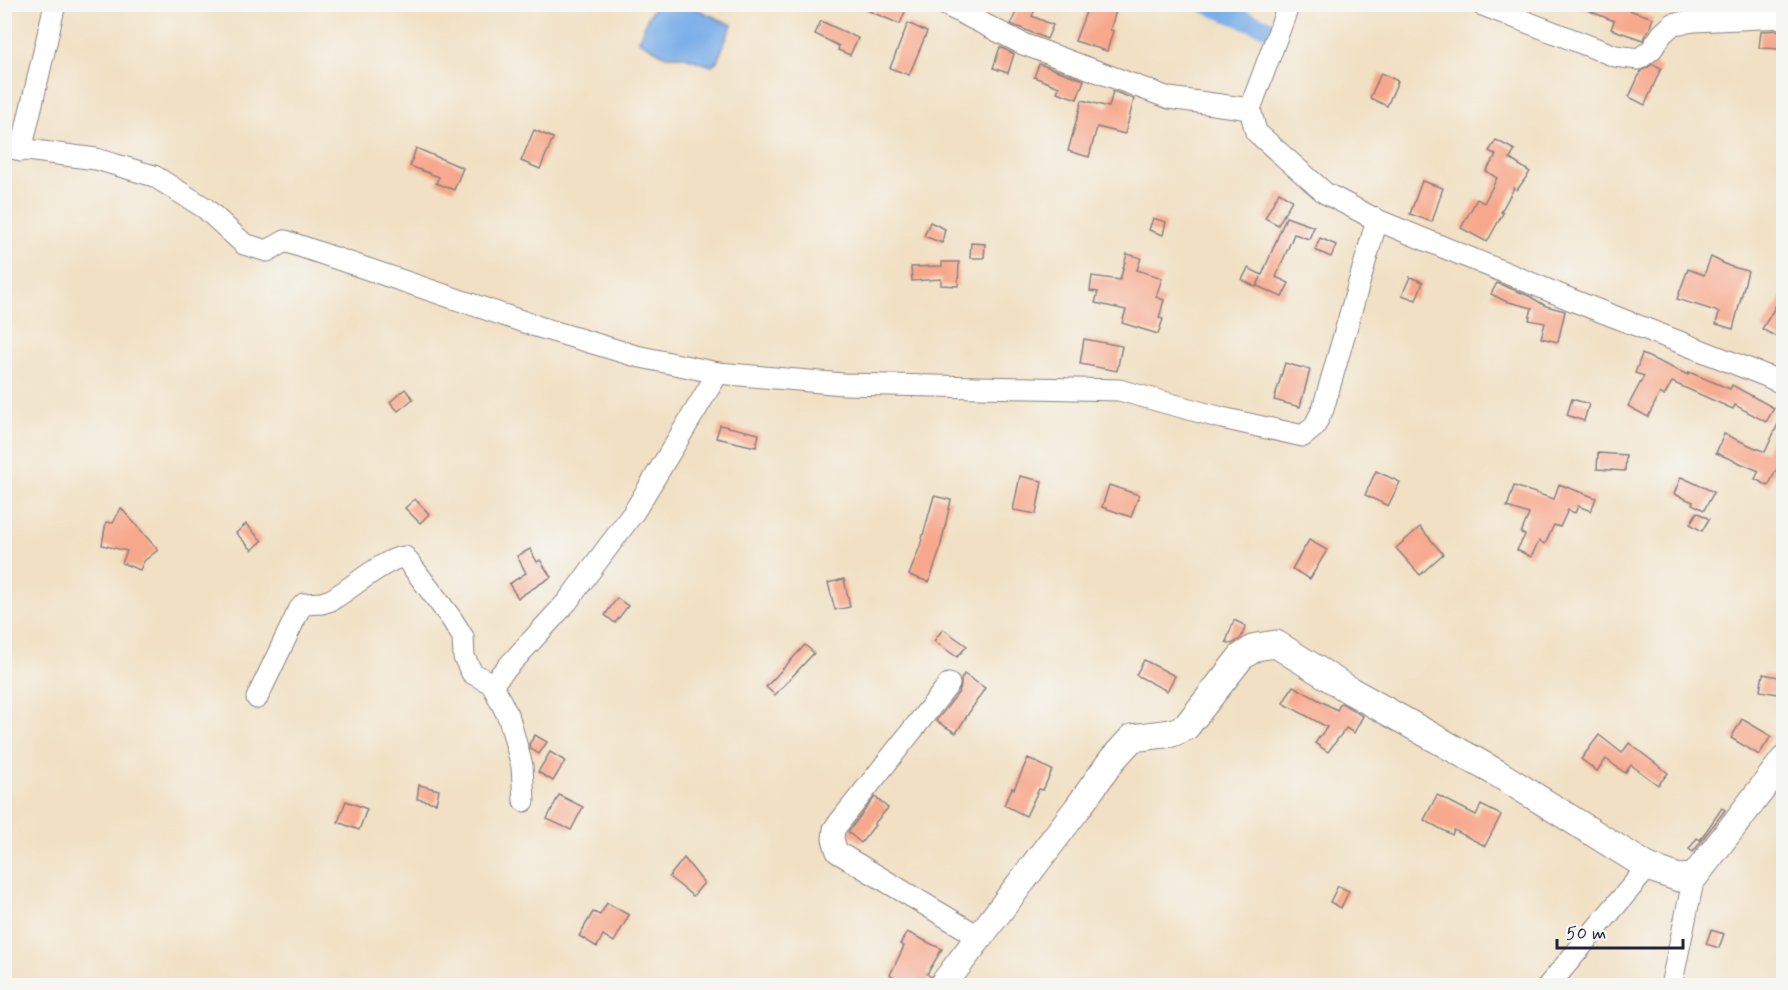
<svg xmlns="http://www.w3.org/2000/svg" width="1788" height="990" font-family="Mynerve,sans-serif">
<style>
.water{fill:#7cafe9;stroke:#4f6892;stroke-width:1.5}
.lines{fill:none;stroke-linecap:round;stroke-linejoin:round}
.canal{stroke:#7cafe9;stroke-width:18}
.building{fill:#f7a78b}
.minor-casing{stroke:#8a817f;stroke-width:23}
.major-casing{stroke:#8a817f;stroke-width:29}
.minor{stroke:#fff;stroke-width:21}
.major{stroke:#fff;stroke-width:27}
</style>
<rect width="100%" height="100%" fill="#f6f6f2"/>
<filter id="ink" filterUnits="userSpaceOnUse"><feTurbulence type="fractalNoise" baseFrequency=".0167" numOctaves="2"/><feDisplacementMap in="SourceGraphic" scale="12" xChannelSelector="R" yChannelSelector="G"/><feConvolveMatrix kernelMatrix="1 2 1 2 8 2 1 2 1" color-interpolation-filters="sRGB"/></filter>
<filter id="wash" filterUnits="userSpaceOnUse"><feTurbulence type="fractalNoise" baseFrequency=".008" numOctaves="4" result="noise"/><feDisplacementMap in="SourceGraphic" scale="24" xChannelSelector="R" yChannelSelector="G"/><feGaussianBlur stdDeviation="1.35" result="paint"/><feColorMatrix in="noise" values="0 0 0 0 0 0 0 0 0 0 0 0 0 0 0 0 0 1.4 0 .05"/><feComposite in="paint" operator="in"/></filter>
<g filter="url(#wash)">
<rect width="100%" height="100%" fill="#f1e0c3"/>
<polygon class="water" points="656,4 687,5 732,25 717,61 711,66 682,56 666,56 639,41 647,19"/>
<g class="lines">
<polyline class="canal" points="1205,4 1274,31"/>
</g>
<g id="blocks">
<g class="building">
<polygon points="852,4 908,4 900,24"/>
<polygon points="1019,4 1035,10 1032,16 1053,25 1047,39 1011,24"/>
<polygon points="1089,4 1107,4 1117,8 1110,30 1113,31 1107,51 1075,41"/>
<polygon points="1573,4 1611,4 1653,18 1649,30 1643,40 1611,29 1614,21"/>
<polygon points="821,21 858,38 850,55 838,50 839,46 815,34"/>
<polygon points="908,23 927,32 909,75 890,68"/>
<polygon points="1784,30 1784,49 1759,48 1761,31"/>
<polygon points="1000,47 1014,54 1008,73 993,68"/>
<polygon points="1039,64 1084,80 1077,99 1057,92 1059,87 1034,77"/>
<polygon points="1653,64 1661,68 1645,105 1629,97 1641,71"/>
<polygon points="1381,73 1398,81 1387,106 1370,98"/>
<polygon points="1113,91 1134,99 1125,134 1097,127 1089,157 1068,151 1082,100 1109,107"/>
<polygon points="534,130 553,138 540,169 521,161"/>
<polygon points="1496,140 1515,150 1510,159 1530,172 1517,190 1514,188 1501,212 1503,213 1487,242 1461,228 1477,199 1484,203 1497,178 1486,171 1496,155 1489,151"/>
<polygon points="416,148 463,168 454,190 436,183 439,177 410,166"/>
<polygon points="1422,181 1443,188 1432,222 1410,214"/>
<polygon points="1279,192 1292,200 1278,225 1265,218"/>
<polygon points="1286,217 1314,227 1309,239 1294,234 1276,277 1289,283 1282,297 1257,286 1261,277 1256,287 1242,280 1248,268 1262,275"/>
<polygon points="1153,218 1166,222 1163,235 1149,230"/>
<polygon points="930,222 945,229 942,243 924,236"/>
<polygon points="1320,238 1336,245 1331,257 1315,250"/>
<polygon points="971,243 985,244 984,258 970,258"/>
<polygon points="1127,254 1141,258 1137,270 1162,278 1156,297 1164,300 1159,318 1163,319 1158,334 1122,323 1126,310 1095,303 1098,292 1090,291 1092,276 1120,280"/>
<polygon points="1711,257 1729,266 1748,271 1733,329 1716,324 1719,312 1677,299 1688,269 1704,275"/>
<polygon points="942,262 959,262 958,286 941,285 941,279 912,281 911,267 942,266"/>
<polygon points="1410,277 1423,282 1416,300 1402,295"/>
<polygon points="1497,283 1529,296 1546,306 1565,311 1558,342 1541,338 1545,323 1529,320 1532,308 1505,301 1491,294"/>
<polygon points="1784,292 1784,341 1762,329"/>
<polygon points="1084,339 1122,346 1117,371 1080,364"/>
<polygon points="1642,354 1688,375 1689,372 1730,389 1732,385 1774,408 1766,422 1735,405 1733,409 1672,382 1664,396 1660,393 1648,417 1628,406 1644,376 1635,373"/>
<polygon points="1285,363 1310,370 1300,407 1274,400"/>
<polygon points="405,389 413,399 398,411 390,402"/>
<polygon points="1572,399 1589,404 1584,421 1567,415"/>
<polygon points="1784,411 1784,455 1768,486 1755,479 1759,471 1716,453 1724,434 1765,452"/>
<polygon points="720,425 759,434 756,447 716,438"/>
<polygon points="1598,453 1626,455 1625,471 1597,469"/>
<polygon points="1376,471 1400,482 1388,506 1365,495"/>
<polygon points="1020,476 1042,481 1036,514 1013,510"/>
<polygon points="1681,477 1714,492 1704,510 1692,504 1693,502 1674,494"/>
<polygon points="1559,484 1596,498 1591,511 1578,506 1575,513 1568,510 1560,527 1554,525 1545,544 1539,541 1531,557 1517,550 1525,535 1521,533 1529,514 1507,507 1514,486 1554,499"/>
<polygon points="1109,485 1139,495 1131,517 1102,507"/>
<polygon points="934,496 951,500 939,553 929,582 909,575 920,546"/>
<polygon points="415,499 429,514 420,523 405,508"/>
<polygon points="121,508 158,550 144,561 140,570 122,563 127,551 102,545 106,522 113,523"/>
<polygon points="1697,512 1709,519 1702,531 1690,524"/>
<polygon points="246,524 262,541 252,550 236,533"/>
<polygon points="1420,527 1443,554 1420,575 1396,548"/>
<polygon points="1309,540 1327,550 1310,579 1292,569"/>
<polygon points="530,549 537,562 540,560 551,577 518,598 509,584 526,573 517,556"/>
<polygon points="844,579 850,607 835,610 828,583"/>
<polygon points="617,598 628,606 615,623 605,615"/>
<polygon points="1234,620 1246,626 1241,638 1232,644 1226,642"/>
<polygon points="943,629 967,646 957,657 934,641"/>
<polygon points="805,645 814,653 775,695 766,687"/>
<polygon points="1144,660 1175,676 1167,691 1136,675"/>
<polygon points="964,674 985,688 956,733 936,721 959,692 961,686 961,680"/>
<polygon points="1763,674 1784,678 1784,695 1760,691"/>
<polygon points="1293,686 1337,710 1341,703 1363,716 1354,733 1346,728 1328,752 1315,743 1327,727 1283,703"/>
<polygon points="1742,719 1771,736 1759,755 1731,738"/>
<polygon points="535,735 547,742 539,754 530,748 529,744"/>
<polygon points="1599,735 1622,753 1629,743 1668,773 1658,785 1631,765 1625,773 1606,759 1597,771 1581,759"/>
<polygon points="550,752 565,761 553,781 538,772"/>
<polygon points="1028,758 1052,770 1043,790 1039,789 1026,816 1004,805 1012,788 1014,789"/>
<polygon points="419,785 439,790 436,803 417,799"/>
<polygon points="559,795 583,807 571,830 547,819"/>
<polygon points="1437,795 1476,815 1481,805 1501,815 1485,846 1454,830 1452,835 1424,820"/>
<polygon points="875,797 888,808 874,824 875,825 861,843 848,832"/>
<polygon points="346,801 367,809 359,830 338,822"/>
<polygon points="1722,808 1725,810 1693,852 1689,849 1697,838 1700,840"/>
<polygon points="684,858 704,883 693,896 669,877"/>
<polygon points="1338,886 1349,891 1341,908 1330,902"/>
<polygon points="607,903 629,915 614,942 603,935 597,947 579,936 593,912 600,915"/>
<polygon points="1711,930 1724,934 1719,948 1706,944"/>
<polygon points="907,932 942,949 927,974 930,976 927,986 910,986 890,975 904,946 900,944"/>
</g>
</g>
</g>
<g filter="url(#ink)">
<use href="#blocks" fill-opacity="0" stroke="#8a817f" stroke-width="1.5"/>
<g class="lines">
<defs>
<g id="minor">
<polyline points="944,4 1023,44 1169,98 1250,109"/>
<polyline points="1289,4 1250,109 1256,132 1325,193 1377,220 1577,302 1764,375 1784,384"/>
<polyline points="1480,4 1615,56 1639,59 1652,49 1662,34 1673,24 1694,21 1784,17"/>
<polyline points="4,147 96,159 154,176 205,208 244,244 267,251 285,241 539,327 636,356 718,373 843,384 1119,390 1222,418 1303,436 1314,427 1323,409 1377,220"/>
<polyline points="21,151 55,4"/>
<polyline points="492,684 567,602 634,512 718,373"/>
<polyline points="949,684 834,829 833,839 837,852 978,936"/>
<path d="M 257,698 L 299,610 L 304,604 L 322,603 L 331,600 C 348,591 388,556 405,557 L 451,618 L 463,637 L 464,657 L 472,673 L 492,684 L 509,718 L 522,766 L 524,801"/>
<polyline points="1548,986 1648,867"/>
<polyline points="1671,986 1694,877"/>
</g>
<polyline id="major" points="942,986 1077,809 1112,760 1132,738 1172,733 1186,727 1241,657 1256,647 1276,644 1351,691 1497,773 1648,867 1679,878 1694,877 1784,760"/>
</defs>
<use href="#minor" class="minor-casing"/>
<use href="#major" class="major-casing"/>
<use href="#minor" class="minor"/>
<use href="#major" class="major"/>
</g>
</g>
<rect width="1788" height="990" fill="none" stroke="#f6f6f2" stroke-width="24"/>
<path d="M1557 939v9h126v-9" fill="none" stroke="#22223b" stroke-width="3"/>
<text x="1566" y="939" font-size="18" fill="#22223b" stroke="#f6f6f2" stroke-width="4.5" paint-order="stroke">50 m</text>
</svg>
